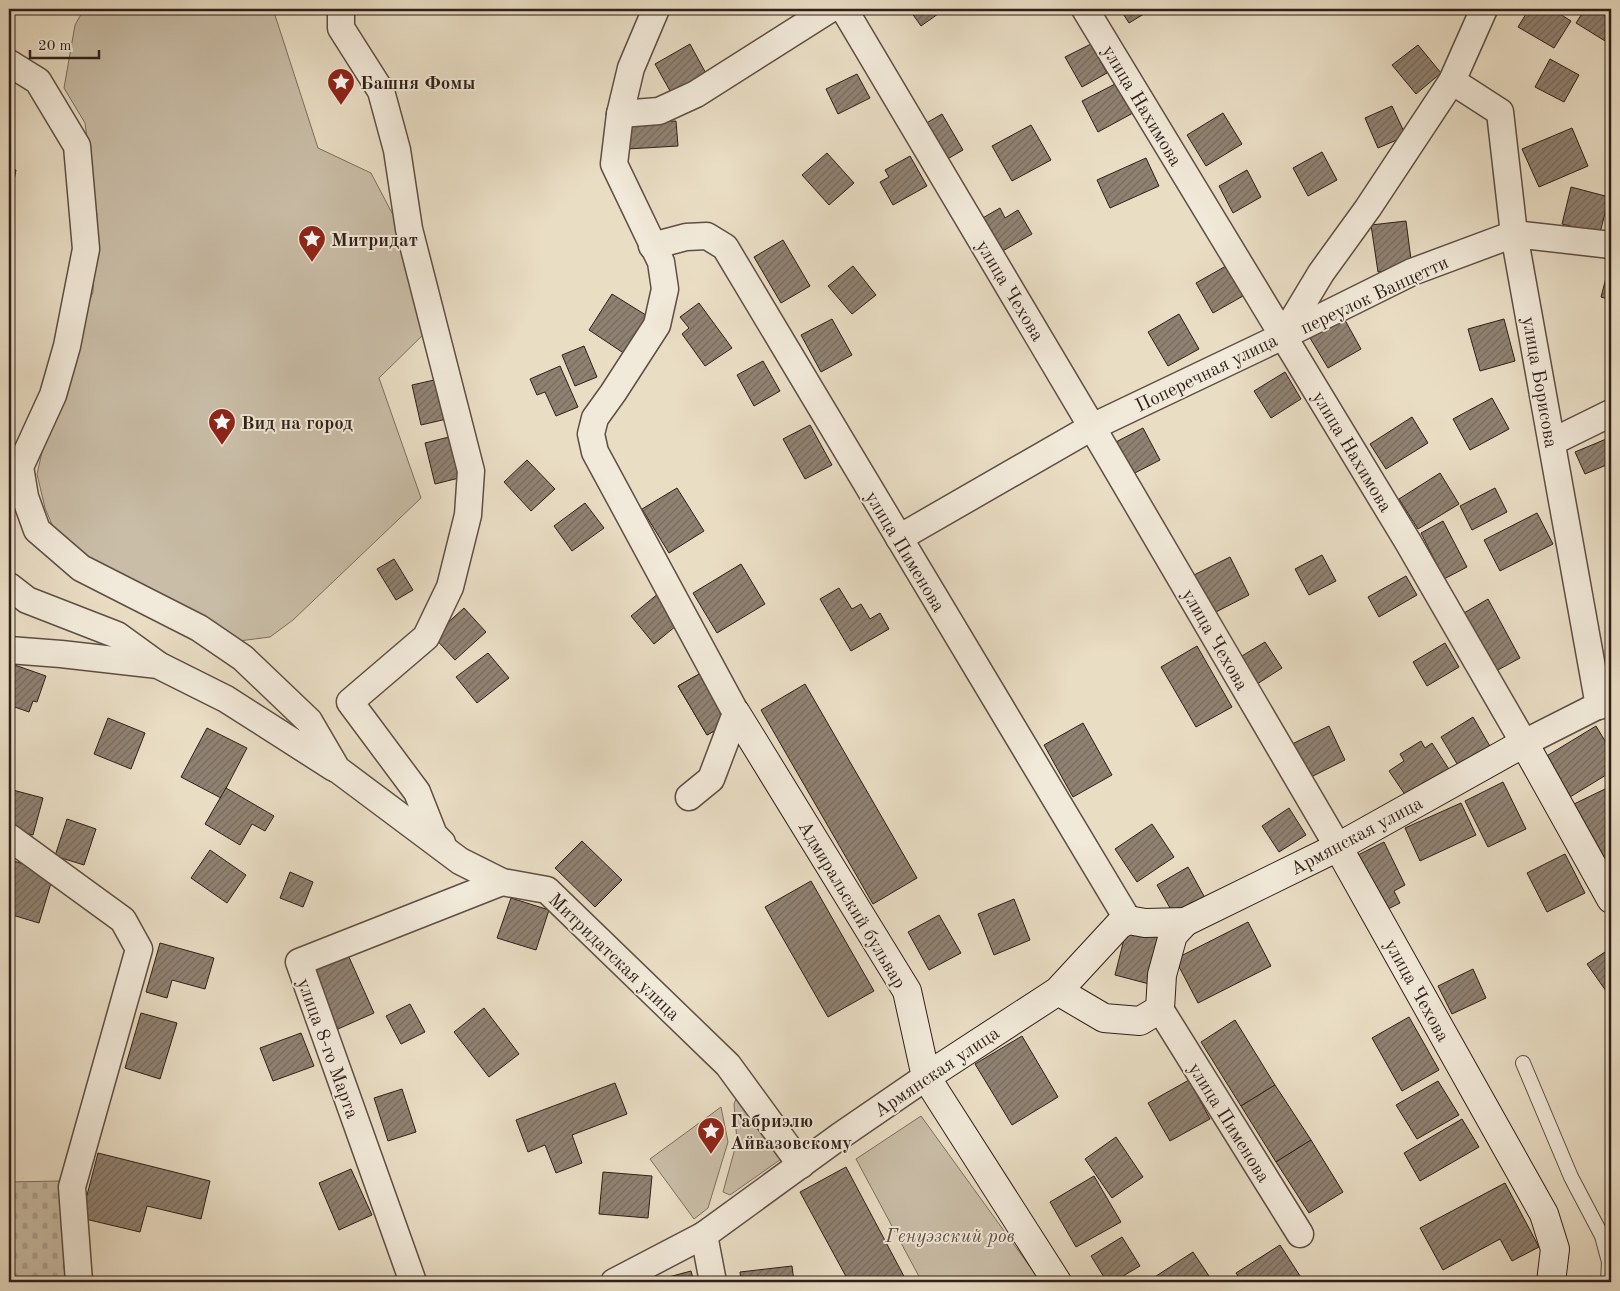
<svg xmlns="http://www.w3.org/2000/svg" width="1620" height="1291" font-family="'Old Standard TT',serif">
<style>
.green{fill:#c9bda7;stroke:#7c6e60}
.cemetery{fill:url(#cemetery-stones);stroke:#7c6e60}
.building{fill:url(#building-hatch);stroke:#2f1f19}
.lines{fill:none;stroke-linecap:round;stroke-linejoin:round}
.lane-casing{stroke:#5e4e44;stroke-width:16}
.street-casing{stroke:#5e4e44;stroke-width:29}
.secondary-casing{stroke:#2f1f19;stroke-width:30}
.lane{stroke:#f1e9d9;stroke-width:14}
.street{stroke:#f1e9d9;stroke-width:26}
.secondary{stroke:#f1e9d9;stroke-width:28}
.labels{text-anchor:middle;stroke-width:4;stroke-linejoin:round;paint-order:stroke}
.poi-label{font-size:19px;font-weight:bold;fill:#2f1f19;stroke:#f1e9d9;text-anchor:start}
.street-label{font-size:19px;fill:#2f1f19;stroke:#f1e9d9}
.park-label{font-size:19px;font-style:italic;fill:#5d4e44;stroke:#f1e9d9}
</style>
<defs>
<pattern id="cemetery-stones" width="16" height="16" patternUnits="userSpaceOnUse" patternTransform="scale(1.25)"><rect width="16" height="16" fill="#c9bda7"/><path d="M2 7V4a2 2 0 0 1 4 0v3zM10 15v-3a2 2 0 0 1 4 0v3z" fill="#ada28f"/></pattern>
<pattern id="building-hatch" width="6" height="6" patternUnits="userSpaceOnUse" patternTransform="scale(1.25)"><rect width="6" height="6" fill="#908272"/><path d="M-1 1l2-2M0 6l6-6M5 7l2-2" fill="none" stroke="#766a5d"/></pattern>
</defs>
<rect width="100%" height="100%" fill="#e9ddc4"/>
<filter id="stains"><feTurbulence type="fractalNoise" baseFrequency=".004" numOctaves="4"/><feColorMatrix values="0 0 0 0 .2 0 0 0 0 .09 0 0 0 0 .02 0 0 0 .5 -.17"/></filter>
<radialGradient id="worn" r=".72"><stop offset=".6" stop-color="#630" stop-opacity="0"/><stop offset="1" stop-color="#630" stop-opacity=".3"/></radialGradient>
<g class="green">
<polygon points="84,9 273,9 318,148 371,173 403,234 428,330 379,378 421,498 293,620 270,637 239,641 86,560 56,534 45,508 37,474 45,439 64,368 93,292 97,216 85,123 64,88 75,25"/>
<polygon points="739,1092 784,1157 730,1195 723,1192 737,1141 734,1104"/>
<polygon points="721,1107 728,1142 708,1208 694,1219 650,1159"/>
<polygon points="921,1116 1041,1282 922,1282 856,1159"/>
</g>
<polygon class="cemetery" points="60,1181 66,1282 9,1282 9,1182"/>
<g class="building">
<polygon points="909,9 945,9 921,26"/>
<polygon points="1120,9 1152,9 1129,23"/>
<polygon points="1529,9 1552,9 1571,21 1554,48 1518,27"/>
<polygon points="1585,9 1611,9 1611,41 1610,44 1576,23"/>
<polygon points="690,44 709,79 674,98 655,64"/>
<polygon points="1091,44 1107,73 1082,87 1065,57"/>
<polygon points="1418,45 1441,73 1416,94 1392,65"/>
<polygon points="1550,59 1579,75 1564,102 1535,87"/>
<polygon points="857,74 870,98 838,114 826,89"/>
<polygon points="1117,83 1133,113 1098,132 1082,101"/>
<polygon points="1392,106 1406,136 1378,148 1365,118"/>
<polygon points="1223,113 1242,144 1206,166 1187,135"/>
<polygon points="942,114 963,150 944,161 923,125"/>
<polygon points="676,121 678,146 627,149 625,124"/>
<polygon points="1031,125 1051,160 1012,181 992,146"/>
<polygon points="1572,128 1588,166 1539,187 1522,149"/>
<polygon points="1322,152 1337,180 1308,196 1293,168"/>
<polygon points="827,153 854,183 829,205 802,175"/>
<polygon points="910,156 927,186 893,205 880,182 889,177 885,170"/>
<polygon points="1146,158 1159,186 1110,208 1097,180"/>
<polygon points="9,168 16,170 10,201 9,200"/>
<polygon points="1247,170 1261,197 1233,213 1219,186"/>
<polygon points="1571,187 1609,197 1600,233 1562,224"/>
<polygon points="1000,208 1005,218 1018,210 1032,234 1001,252 981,219"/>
<polygon points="1406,221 1412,267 1378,272 1371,225"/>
<polygon points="783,240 810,286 781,303 754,257"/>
<polygon points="853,266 876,295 852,314 828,286"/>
<polygon points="1226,266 1243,296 1213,313 1196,283"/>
<polygon points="1606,278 1611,279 1611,300 1601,297"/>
<polygon points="612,294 649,317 625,354 589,330"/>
<polygon points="699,303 732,348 705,366 682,334 689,328 680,317"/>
<polygon points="1341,313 1361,349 1328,368 1307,333"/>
<polygon points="1179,314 1199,349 1168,366 1148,332"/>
<polygon points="832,319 852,355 821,372 801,335"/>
<polygon points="1504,319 1515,361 1480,371 1468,329"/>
<polygon points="584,346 597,377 575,386 562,355"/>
<polygon points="763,361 780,391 754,406 737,375"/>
<polygon points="560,366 578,407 556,416 545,392 537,395 530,379"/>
<polygon points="1285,372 1301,399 1271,418 1254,391"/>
<polygon points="443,378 451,418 421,425 412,385"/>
<polygon points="1492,398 1509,429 1470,450 1453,419"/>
<polygon points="1412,417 1428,443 1386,469 1370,444"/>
<polygon points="810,425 832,465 805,479 783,439"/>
<polygon points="1143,428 1160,460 1129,476 1112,444"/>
<polygon points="453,436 463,477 435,484 425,443"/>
<polygon points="1611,437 1611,463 1585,474 1575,452"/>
<polygon points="527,460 555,489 531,511 504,482"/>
<polygon points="1440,473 1459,504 1418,529 1399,499"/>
<polygon points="677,488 704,531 669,553 642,509"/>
<polygon points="1495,488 1507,512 1472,530 1460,506"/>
<polygon points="585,503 604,528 572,551 554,526"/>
<polygon points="1537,513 1553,544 1500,571 1484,540"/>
<polygon points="1443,521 1467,567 1444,579 1421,533"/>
<polygon points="1322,555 1336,581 1309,595 1295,569"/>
<polygon points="1230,557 1249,595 1212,614 1192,576"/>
<polygon points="394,559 413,590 396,600 377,569"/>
<polygon points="741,564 765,604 717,633 693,593"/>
<polygon points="1406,576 1417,595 1379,617 1368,597"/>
<polygon points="839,588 852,609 861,604 870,619 880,613 889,629 851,651 820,599"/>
<polygon points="659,593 682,621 654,644 631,616"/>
<polygon points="1488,599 1520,658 1496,671 1464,613"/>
<polygon points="464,608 486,632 455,660 433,636"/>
<polygon points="1265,642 1282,668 1254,686 1237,659"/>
<polygon points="1445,643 1459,667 1427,686 1413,662"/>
<polygon points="1197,646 1232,707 1196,727 1161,667"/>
<polygon points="488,653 509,678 477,703 456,677"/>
<polygon points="9,663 46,676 37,702 33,701 29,712 9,705"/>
<polygon points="701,673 730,722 707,735 678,686"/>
<polygon points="701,673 730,722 707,735 678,686"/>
<polygon points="805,684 917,878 873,904 761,710"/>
<polygon points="1473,717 1491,748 1459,767 1441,737"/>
<polygon points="108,718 145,733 131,769 94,754"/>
<polygon points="1083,723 1112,775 1073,797 1044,745"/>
<polygon points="1329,726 1345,760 1307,779 1290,745"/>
<polygon points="1596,726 1611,751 1611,772 1570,797 1545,757"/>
<polygon points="207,728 247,748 221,798 181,777"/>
<polygon points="1421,741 1425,748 1432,743 1452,774 1410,802 1389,771 1404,761 1400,754"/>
<polygon points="1503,782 1526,829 1488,847 1465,801"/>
<polygon points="226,788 274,816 265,831 252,824 240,845 205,824"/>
<polygon points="9,789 43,798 33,835 9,829"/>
<polygon points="1605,789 1611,801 1611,857 1603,861 1574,804"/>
<polygon points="1461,803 1476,835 1420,861 1405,828"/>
<polygon points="1289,808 1306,835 1279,852 1262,826"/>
<polygon points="67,819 96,829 84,865 55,856"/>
<polygon points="1152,824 1174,857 1137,882 1115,849"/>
<polygon points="582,841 622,880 595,907 555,868"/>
<polygon points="1384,842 1405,885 1394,891 1400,903 1382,912 1354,857"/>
<polygon points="210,850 246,875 227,903 191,878"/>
<polygon points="1565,854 1585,893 1547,912 1527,873"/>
<polygon points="10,860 54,873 39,923 9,914"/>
<polygon points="1188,867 1205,898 1174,915 1157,885"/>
<polygon points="290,872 313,882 303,907 280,898"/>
<polygon points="811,881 874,991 828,1017 765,907"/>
<polygon points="511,898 549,910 536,950 497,938"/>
<polygon points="1014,899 1030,940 994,955 978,914"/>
<polygon points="939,915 961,953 929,970 908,932"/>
<polygon points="1248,922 1271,966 1198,1003 1175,959"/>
<polygon points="1127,927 1165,937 1153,985 1115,975"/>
<polygon points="160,943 214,958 205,989 172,980 167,998 146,992"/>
<polygon points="1611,948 1611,998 1587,964"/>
<polygon points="348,955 374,1013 338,1029 312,971"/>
<polygon points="1473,969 1486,998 1452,1014 1438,986"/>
<polygon points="410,1004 425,1032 401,1044 386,1016"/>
<polygon points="484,1008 519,1054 489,1077 454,1032"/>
<polygon points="141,1013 177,1023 160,1079 125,1068"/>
<polygon points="1409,1017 1439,1070 1402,1091 1372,1038"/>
<polygon points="1235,1020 1275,1085 1241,1106 1201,1042"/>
<polygon points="301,1033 314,1066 273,1081 260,1048"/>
<polygon points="1022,1036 1058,1097 1012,1125 975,1064"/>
<polygon points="1189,1080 1210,1119 1170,1141 1148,1103"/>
<polygon points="1438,1081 1459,1115 1417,1139 1396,1105"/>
<polygon points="615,1083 627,1114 572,1135 582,1163 556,1173 545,1145 528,1152 516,1120"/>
<polygon points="1275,1085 1311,1140 1276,1162 1241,1106"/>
<polygon points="402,1089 416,1132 388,1141 374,1098"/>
<polygon points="1462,1119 1479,1147 1420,1181 1404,1153"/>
<polygon points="1116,1137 1143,1177 1112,1198 1085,1159"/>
<polygon points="1311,1140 1343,1192 1309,1213 1276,1162"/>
<polygon points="98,1153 210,1181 201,1219 147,1206 140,1232 81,1218"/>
<polygon points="846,1167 907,1282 849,1282 800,1192"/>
<polygon points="351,1169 372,1215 339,1230 319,1183"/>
<polygon points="603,1172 652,1176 648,1218 599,1214"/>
<polygon points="1094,1176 1121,1222 1076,1247 1050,1202"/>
<polygon points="1505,1183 1539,1247 1512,1261 1500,1239 1443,1270 1420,1228"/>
<polygon points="1122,1237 1140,1266 1113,1282 1107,1282 1091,1256"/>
<polygon points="1280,1245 1304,1282 1242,1282 1236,1273"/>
<polygon points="1193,1252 1213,1282 1147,1282"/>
<polygon points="792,1266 794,1282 741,1282 740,1272"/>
<polygon points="691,1271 694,1282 650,1282"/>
</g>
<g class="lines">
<defs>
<polyline id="lane" points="1523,1063 1571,1177 1602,1236 1609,1262 1608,1282"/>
<g id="street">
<polyline points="341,9 341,28 381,91 397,150 409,229 471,471 468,515 450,587 426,637 350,702 417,792 434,835 442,843"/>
<polyline points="656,9 631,68 620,114 614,164 661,262 665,289 657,325 613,393 595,418 591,434 595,452 736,713 711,779 689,797"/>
<polyline points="844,9 1092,427 1338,847"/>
<polyline points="1085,9 1408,542 1524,743 1611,699"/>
<polyline points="9,63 38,81 77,146 86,249 67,346 53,395 20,467 25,497 37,530 81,568 199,628 243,658 309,721 337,769 460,861 502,882 547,890 728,1065 801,1165"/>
<polyline points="1452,81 1500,112 1514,234 1599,706"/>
<polyline points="620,114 659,111 696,94 830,9"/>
<polyline points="652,246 686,237 707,236 725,247 1128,920"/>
<polyline points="1283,336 1412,272 1514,234 1611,245"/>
<polyline points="1552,442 1611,413"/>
<polyline points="899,538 1092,427 1283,336 1321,273 1368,208 1452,81 1484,9"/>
<polyline points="9,586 27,600 117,635 157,664"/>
<polyline points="9,650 61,654 158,665 226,699 334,768"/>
<polyline points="9,837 123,920 139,949 72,1187 79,1282"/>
<polyline points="1160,1009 1300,1234"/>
<polyline points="704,1235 713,1282"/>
<polyline points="413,1282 299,962 502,882"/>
<polyline points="614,1282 704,1235 840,1136 926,1077"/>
</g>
<g id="secondary">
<polyline points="736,713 907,991 926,1077 1057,1282"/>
<polyline points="1338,847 1544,1214 1555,1249 1551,1282"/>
<polyline points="1185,922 1338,847 1524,743 1611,899"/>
<polyline points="926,1077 1058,991 1119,925 1128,920 1145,923 1185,922 1173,935 1162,975 1160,1009 1140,1021 1104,1018 1058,991"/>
</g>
</defs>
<use href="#lane" class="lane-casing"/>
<use href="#street" class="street-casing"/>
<use href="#secondary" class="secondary-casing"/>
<use href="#lane" class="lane"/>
<use href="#street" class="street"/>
<use href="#secondary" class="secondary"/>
</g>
<defs>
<symbol id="sight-pin" viewBox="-11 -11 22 30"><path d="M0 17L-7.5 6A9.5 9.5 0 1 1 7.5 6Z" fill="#8f2418" stroke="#f1e9d9"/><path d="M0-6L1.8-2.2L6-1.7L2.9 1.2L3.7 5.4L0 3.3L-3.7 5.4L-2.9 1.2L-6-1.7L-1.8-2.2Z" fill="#fff"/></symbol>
</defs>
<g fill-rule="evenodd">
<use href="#sight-pin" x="325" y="66" width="32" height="43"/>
<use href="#sight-pin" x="296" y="223" width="32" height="43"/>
<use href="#sight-pin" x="206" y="406" width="32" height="43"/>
<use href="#sight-pin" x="695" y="1115" width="32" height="43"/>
</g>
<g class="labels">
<g class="poi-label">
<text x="360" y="89">Башня Фомы</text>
<text x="331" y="246">Митридат</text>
<text x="241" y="429">Вид на город</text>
<text x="730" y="1127">Габриэлю<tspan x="730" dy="22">Айвазовскому</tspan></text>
</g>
<g class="street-label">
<text transform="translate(1143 105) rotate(59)" y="7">улица Нахимова</text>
<text transform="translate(1011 290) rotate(59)" y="7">улица Чехова</text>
<text transform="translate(1374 294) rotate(-25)" y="7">переулок Ванцетти</text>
<text transform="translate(1206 372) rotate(-26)" y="7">Поперечная улица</text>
<text transform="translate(1541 382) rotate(80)" y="7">улица Борисова</text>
<text transform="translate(1353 451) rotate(59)" y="7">улица Нахимова</text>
<text transform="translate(906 551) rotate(59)" y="7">улица Пименова</text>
<text transform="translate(1216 639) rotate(60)" y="7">улица Чехова</text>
<text transform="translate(1356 835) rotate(-28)" y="7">Армянская улица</text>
<text transform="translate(853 904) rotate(59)" y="7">Адмиральский бульвар</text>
<text transform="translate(615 956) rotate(44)" y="7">Митридатская улица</text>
<text transform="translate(1418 990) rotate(61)" y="7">улица Чехова</text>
<text transform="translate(329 1048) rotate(70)" y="7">улица 8-го Марта</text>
<text transform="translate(936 1071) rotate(-34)" y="7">Армянская улица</text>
<text transform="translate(1230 1122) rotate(58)" y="7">улица Пименова</text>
</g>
<g class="park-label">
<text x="950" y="1242">Генуэзский ров</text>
</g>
</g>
<rect width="1620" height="1291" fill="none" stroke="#e9ddc4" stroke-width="30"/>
<rect x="10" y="10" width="1600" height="1271" fill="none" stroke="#2f1f19" stroke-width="2.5"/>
<rect x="15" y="15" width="1590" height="1261" fill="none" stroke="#2f1f19"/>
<path d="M30 50v8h69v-8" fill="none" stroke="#2f1f19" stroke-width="2.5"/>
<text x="38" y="50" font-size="15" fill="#2f1f19" stroke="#f1e9d9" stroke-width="4" paint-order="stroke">20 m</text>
<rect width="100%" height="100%" filter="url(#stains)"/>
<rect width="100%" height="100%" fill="url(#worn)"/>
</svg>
